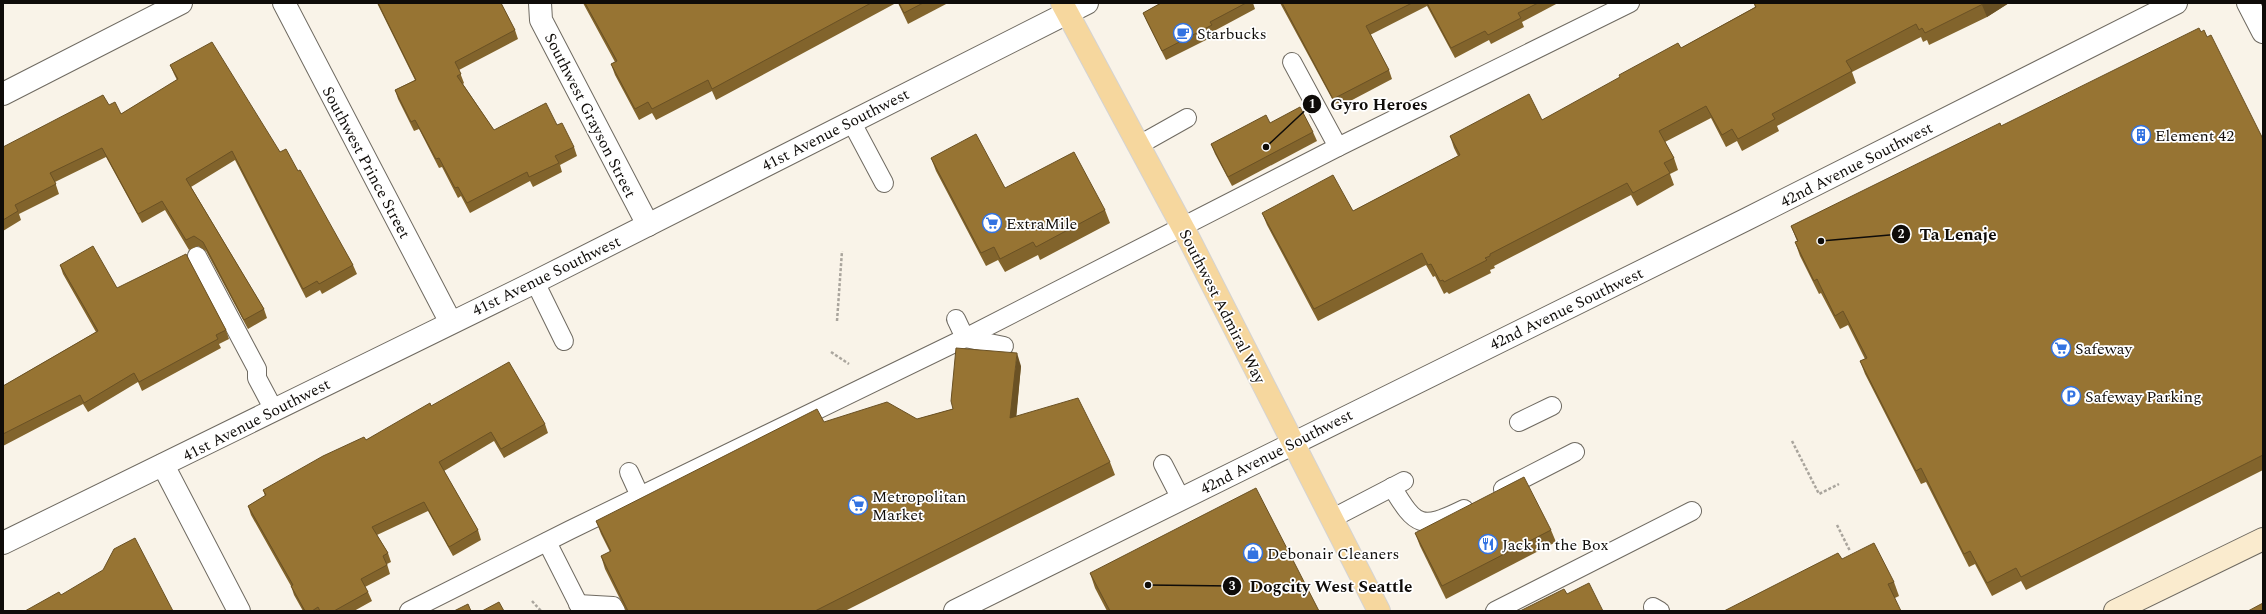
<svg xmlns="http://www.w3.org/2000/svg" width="2266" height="614" font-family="Spectral,serif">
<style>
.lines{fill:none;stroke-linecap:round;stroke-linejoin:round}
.lane-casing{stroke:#6f6a61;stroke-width:20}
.street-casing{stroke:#6f6a61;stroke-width:24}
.secondary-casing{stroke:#6f6a61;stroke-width:24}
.primary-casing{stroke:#d4d3d3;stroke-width:24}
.path{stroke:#aaa59d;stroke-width:2.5;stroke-dasharray:3 2;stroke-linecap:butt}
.lane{stroke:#fff;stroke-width:18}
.street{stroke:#fff;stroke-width:22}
.secondary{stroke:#faebce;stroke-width:22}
.primary{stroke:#f6d79e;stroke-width:22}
.wall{fill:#82642c}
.shaded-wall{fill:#6a5124}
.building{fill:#977433;stroke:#6a5124}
.labels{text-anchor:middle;stroke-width:3.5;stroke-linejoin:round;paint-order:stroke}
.poi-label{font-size:16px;fill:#0f0c09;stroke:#fff;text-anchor:start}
.street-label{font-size:16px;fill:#0f0c09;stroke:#fff}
.leader{fill:none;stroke:#0f0c09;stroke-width:1.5}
.callout-dot{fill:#0f0c09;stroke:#fff;stroke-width:1.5}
.mark-label{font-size:12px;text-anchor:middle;font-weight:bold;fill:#fff}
.callout-label{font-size:17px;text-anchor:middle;font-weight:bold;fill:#0f0c09;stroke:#fff;stroke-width:3.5;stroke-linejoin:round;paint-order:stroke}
</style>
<rect width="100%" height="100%" fill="#f9f3e8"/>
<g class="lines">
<defs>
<g id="lane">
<polyline points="1292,62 1338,147"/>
<polyline points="851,121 884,183"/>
<polyline points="1139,145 1187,118"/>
<polyline points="197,256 257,369 257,378 274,410"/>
<polyline points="535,282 564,341"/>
<polyline points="956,319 965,338 1004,346"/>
<polyline points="1519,422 1552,406"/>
<polyline points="1163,464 1181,499"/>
<polyline points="629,472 640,496"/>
<path d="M 1392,487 C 1416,527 1421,530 1464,509"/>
<polyline points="1503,489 1575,452"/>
<polyline points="1331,519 1404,481"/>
<polyline points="547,542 582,611"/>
<polyline points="578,604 613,606 616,611"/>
<polyline points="1653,607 1660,611"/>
<polyline points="409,611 570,530 965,338 1338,147 1630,3"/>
<polyline points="1495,611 1692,511"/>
</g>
<g id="street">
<polyline points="284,3 450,321"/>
<polyline points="540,3 541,20 648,225"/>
<polyline points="2248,3 2263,32"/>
<polyline points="3,94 181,3"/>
<polyline points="163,465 239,611"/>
<polyline points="3,543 535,282 1087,3"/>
<polyline points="955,611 1745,220 2176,3"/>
</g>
<polyline id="secondary" points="2115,611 2263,539"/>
<polyline id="primary" points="1062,3 1188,237 1379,611"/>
</defs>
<use href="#lane" class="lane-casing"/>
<use href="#street" class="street-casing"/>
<use href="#secondary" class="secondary-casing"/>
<use href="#primary" class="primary-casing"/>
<g class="path">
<polyline points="837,321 842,251"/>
<polyline points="831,352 849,364"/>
<polyline points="1792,441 1819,494 1839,484"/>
<polyline points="1837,525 1850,551"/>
<polyline points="532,601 541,611"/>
</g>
<use href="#lane" class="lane"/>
<use href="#street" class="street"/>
<use href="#secondary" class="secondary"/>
<use href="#primary" class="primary"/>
</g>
<g class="wall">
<polygon points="377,3 501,3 515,30 518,39 459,70 464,83 463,84 494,130 557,125 574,147 577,156 560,165 562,172 533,187 530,181 470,213 461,196 458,198 442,167 439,168 419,129 414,131 398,99 395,90 415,80"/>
<polygon points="583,3 896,3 716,100 712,91 656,120 652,113 639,120 615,75 611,64 615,62"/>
<polygon points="898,3 948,3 908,24"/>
<polygon points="1161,3 1253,3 1255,9 1214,31 1216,35 1166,60 1147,22 1143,13"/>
<polygon points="1280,3 1558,3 1522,22 1524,27 1491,44 1489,40 1455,58 1427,6 1370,35 1389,70 1392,79 1337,108"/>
<polygon points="1754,3 2009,3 1987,17 1929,45 1927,40 1923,42 1921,37 1852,72 1856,83 1777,126 1779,131 1742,151 1737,141 1726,147 1711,118 1665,142 1674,158 1678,170 1670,174 1674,185 1637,206 1631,195 1494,266 1495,268 1490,270 1491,273 1449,294 1447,292 1444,294 1435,276 1433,277 1426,265 1318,321 1267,225 1262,213 1353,211 1458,156 1454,148 1450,136 1542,120 1681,48 1755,7"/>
<polygon points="170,65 280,152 298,171 353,265 357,274 322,294 320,290 306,298 235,160 191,187 264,309 267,318 248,329 206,251 198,246 189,250 165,210 142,223 106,157 55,182 59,194 19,214 21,220 3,231 3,147 109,105 121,114 177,80 174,74"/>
<polygon points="1270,123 1313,132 1317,141 1232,186 1215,154 1211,144"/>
<polygon points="2001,126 2263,139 2263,470 2026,590 2021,581 1992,596 1975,564 1969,567 1926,482 1921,484 1865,374 1860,361 1865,359 1848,325 1840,329 1821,293 1819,294 1800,256 1795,242 1797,241 1791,226"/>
<polygon points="931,158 1005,188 1105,210 1110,223 1040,260 1038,255 1005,272 998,260 986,266 936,171"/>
<polygon points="60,265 117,288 226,330 229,339 219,344 221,348 142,391 138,382 88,412 83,404 3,446 3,386 96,332 63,274"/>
<polygon points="1021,366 1016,416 1110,462 1115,475 845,611 626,611 605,569 601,556 610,552 601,534 596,521 824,422 917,419 953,409"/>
<polygon points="431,406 545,424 548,433 504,458 494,441 444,471 478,530 481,540 453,556 428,511 377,535 388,553 391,562 387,564 390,574 365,587 368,592 372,601 354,611 303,611 294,595 291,586 251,515 248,506 265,496 263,490 366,440"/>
<polygon points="1551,530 1556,542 1446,599 1420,546 1415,533"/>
<polygon points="1842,559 1894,582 1899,596 1895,598 1724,611"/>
<polygon points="1090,573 1319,611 1107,611 1095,588"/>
</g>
<g class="shaded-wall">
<polygon points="1985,3 2009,3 1987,17 1982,5"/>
<polygon points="1017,353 1021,366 1015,431 1010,418"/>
</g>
<g class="building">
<polygon points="378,3 501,3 515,30 455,62 461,74 457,76 494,130 546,103 557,125 562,123 574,147 555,156 559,163 529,177 527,172 467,203 458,187 455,188 439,158 436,159 415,120 411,122 395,90 416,80"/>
<polygon points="585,3 871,3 712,89 708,80 652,109 648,102 635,109 611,64 617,61"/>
<polygon points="899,3 923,3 904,13"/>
<polygon points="1161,3 1246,3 1210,22 1212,25 1162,51 1143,13"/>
<polygon points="1282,3 1412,3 1366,26 1389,70 1333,99"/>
<polygon points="1427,3 1538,3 1518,13 1521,18 1488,35 1485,31 1451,48"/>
<polygon points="1754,3 1985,3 1925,33 1922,28 1919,30 1916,24 1846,61 1852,71 1772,114 1775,119 1738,139 1732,129 1722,135 1706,106 1659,131 1674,158 1664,163 1670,173 1633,193 1627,183 1490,254 1490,256 1485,258 1487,260 1444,282 1443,280 1440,281 1431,264 1428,265 1422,253 1314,309 1262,213 1333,175 1353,211 1460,155 1450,136 1529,94 1542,120 1620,77 1619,75 1678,43 1681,48 1756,7"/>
<polygon points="2199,28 2201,32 2204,30 2207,37 2211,35 2263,139 2263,455 2021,577 2016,568 1987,583 1970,551 1964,554 1921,468 1916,471 1860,361 1867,358 1843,311 1835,316 1817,279 1814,281 1795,242 1798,241 1791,226 2000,123 2001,126"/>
<polygon points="212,42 280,152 286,149 298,171 300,170 353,265 319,284 317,281 303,289 232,151 186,179 264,309 244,320 203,242 194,236 186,240 162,201 138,214 102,148 50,173 56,184 15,205 18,211 3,220 3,147 103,95 109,105 115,102 121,114 178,79 170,65"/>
<polygon points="1300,107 1313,132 1228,177 1211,144 1266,115 1270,123"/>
<polygon points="976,134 1005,188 1074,152 1105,210 1036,247 1033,242 1000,259 994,247 981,253 931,158"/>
<polygon points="93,246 117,288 186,254 226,330 216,335 218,339 139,382 134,373 84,403 80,395 3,434 3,386 98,331 60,265"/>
<polygon points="956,348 1017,353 1010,418 1078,398 1110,462 815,611 628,611 601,556 611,551 596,521 817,409 824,422 887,402 917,419 953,409 951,401"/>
<polygon points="509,362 545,424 501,449 491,432 439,462 478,530 449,547 424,502 372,527 388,553 383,556 387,565 361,579 368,592 334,611 320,611 318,607 312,611 305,611 291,586 293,585 248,506 266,495 263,490 323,456 364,437 366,440 430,403 431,406"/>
<polygon points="1524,477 1551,530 1442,586 1415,533"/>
<polygon points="1256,488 1319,611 1110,611 1090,573"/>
<polygon points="135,538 173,611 25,611 59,592 61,595 103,570 114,549"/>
<polygon points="1874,543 1894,582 1888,584 1901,611 1724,611 1838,553 1842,559"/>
<polygon points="1589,583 1603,611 1520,611 1564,589 1567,594"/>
<polygon points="499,602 504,611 482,611"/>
<polygon points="2263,603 2263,611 2248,611"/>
<polygon points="468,604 471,611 454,611"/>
</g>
<defs>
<symbol id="cafe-ring" viewBox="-11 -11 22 22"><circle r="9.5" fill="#fff" stroke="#3373e1" stroke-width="1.5"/><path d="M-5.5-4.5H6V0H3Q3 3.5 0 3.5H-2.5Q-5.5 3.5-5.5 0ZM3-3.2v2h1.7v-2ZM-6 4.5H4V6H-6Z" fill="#3373e1"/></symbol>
<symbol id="building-ring" viewBox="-11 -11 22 22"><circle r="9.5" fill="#fff" stroke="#3373e1" stroke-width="1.5"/><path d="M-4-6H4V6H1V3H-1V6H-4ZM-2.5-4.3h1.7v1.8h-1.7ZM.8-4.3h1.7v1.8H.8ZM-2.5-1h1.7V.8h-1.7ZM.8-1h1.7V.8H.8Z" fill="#3373e1"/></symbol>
<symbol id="supermarket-ring" viewBox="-11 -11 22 22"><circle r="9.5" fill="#fff" stroke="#3373e1" stroke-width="1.5"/><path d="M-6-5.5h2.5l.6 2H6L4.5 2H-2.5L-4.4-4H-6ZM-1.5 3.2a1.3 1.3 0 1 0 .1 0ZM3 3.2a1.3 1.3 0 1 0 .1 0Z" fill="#3373e1"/></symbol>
<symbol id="parking-ring" viewBox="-11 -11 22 22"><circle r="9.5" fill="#fff" stroke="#3373e1" stroke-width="1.5"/><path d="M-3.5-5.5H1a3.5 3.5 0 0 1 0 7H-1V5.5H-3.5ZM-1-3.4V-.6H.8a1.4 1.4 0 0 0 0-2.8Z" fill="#3373e1"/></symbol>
<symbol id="restaurant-ring" viewBox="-11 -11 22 22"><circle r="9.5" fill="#fff" stroke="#3373e1" stroke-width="1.5"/><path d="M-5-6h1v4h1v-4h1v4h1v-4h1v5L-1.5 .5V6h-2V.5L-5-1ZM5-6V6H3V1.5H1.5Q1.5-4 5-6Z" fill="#3373e1"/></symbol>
<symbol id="shop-ring" viewBox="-11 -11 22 22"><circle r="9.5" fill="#fff" stroke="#3373e1" stroke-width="1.5"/><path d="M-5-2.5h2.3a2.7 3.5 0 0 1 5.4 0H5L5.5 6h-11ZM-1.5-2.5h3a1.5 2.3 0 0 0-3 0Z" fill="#3373e1"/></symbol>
</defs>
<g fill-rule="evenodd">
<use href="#cafe-ring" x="1172" y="22" width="22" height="22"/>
<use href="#building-ring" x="2130" y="124" width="22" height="22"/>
<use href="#supermarket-ring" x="981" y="212" width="22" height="22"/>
<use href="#supermarket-ring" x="2050" y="337" width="22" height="22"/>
<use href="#parking-ring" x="2060" y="385" width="22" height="22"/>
<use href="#supermarket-ring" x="847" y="494" width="22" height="22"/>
<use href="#restaurant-ring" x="1477" y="533" width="22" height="22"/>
<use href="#shop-ring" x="1242" y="542" width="22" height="22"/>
</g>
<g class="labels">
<g class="poi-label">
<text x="1197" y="39">Starbucks</text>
<text x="2155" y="141">Element 42</text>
<text x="1006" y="229">ExtraMile</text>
<text x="2075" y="354">Safeway</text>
<text x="2085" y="402">Safeway Parking</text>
<text x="872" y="502">Metropolitan<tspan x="872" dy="18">Market</tspan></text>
<text x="1502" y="550">Jack in the Box</text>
<text x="1267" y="559">Debonair Cleaners</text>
</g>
<g class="street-label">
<text transform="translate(591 115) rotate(63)" y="6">Southwest Grayson Street</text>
<text transform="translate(835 129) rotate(-27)" y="6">41st Avenue Southwest</text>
<text transform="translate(367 162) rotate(62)" y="6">Southwest Prince Street</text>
<text transform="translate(1856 164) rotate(-27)" y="6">42nd Avenue Southwest</text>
<text transform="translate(546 275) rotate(-26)" y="6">41st Avenue Southwest</text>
<text transform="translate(1223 306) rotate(63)" y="6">Southwest Admiral Way</text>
<text transform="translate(1566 308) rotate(-26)" y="6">42nd Avenue Southwest</text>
<text transform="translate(256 419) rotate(-27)" y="6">41st Avenue Southwest</text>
<text transform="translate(1276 451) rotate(-27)" y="6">42nd Avenue Southwest</text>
</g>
</g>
<path class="leader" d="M1266 147L1312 104M1821 241L1901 234M1148 585L1232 586"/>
<g class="callout-dot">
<circle cx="1266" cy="147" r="4"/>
<circle cx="1821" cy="241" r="4"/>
<circle cx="1148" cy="585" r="4"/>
<circle cx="1312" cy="104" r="10"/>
<circle cx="1901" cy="234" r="10"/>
<circle cx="1232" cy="586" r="10"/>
</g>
<g class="mark-label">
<text x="1312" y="108">1</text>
<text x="1901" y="238">2</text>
<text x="1232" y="590">3</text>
</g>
<g class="callout-label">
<text x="1379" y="110">Gyro Heroes</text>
<text x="1958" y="240">Ta Lenaje</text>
<text x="1331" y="592">Dogcity West Seattle</text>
</g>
<rect width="2266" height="614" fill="none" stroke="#0f0c09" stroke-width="8"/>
</svg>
